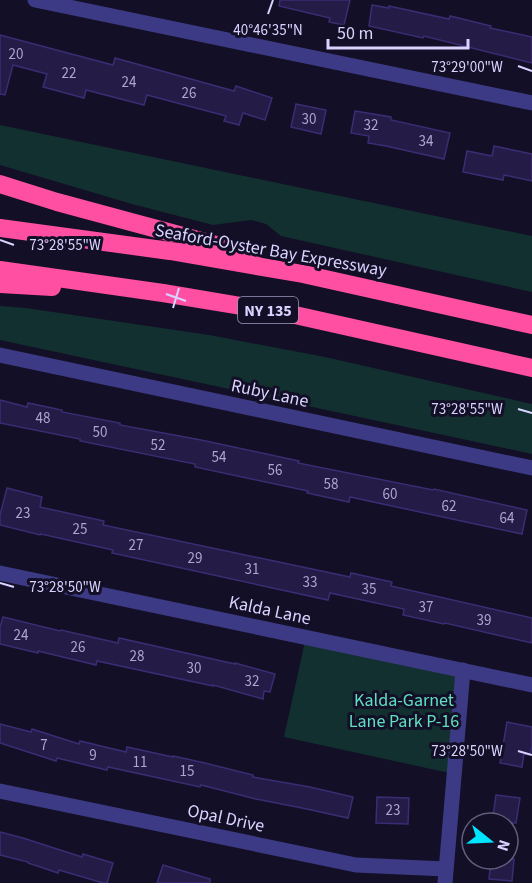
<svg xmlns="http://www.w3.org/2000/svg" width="532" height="883" font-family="'Source Sans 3',sans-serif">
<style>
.green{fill:#12302f}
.building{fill:#241b47;stroke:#3b2d73;stroke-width:1.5}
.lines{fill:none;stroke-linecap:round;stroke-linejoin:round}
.minor{stroke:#3d3a85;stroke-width:15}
.highway{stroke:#ff4fa3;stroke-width:18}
.ticks{fill:none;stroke:#d9d4ff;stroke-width:2}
.labels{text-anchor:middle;stroke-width:6;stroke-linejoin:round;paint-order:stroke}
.number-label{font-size:15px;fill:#aca6d1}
.shield{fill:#130f26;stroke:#9e99be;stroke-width:1.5}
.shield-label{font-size:16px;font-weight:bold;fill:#d9d4ff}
.street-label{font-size:18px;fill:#d9d4ff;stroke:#130f26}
.park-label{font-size:18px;fill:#5fe0c0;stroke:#130f26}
.ticks-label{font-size:15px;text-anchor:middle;fill:#d9d4ff;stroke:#130f26;stroke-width:6;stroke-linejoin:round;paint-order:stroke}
</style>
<rect width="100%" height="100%" fill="#130f26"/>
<g class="green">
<polygon points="0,125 532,236 532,292 281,236 266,224 251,220 213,225 132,204 0,165"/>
<polygon points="0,306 26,308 209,335 325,357 532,404 532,454 0,340"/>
<polygon points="306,637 463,670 454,774 284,737"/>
</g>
<g class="building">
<polygon points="280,0 350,0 344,25 329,22 330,18 279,6"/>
<polygon points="372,5 389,8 389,6 449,19 450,16 491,26 490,28 532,37 532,63 424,36 423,38 369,26"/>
<polygon points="0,35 113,65 115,58 234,91 236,86 272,98 265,120 243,113 239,125 224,121 226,116 147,95 144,105 86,90 84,98 43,87 47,74 13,65 5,95 0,94"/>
<polygon points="296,104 326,110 321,134 291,127"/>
<polygon points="355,111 391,117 391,120 450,133 444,159 386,146 368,143 369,136 351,133"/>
<polygon points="494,146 532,154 532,181 504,175 503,180 463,172 467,151 492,156"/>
<polygon points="0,400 27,407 28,403 62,410 62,412 120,423 120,425 201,440 299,461 298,463 433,490 434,489 527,510 522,534 350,497 349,502 307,493 308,491 195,467 195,464 80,441 80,439 0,423"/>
<polygon points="7,488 42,497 40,507 104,521 103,525 350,577 351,573 392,582 391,586 532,618 532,643 445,623 444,624 403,615 404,609 330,593 328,600 112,553 113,550 41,534 40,535 0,525 0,515"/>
<polygon points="3,617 60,631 61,630 118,643 119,638 235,664 235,663 275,674 270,692 264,691 263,699 213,685 213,686 97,661 96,665 38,651 38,653 0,644 0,627"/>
<polygon points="507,722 532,727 532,746 530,755 524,754 522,767 500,763"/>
<polygon points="0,724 31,732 32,729 79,744 80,741 126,752 127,747 173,757 173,756 205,763 253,775 253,777 310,787 353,797 348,818 302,808 256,799 201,785 200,787 108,767 107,770 57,758 56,761 0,743"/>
<polygon points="496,795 520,798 516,823 492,823"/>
<polygon points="377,797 409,798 408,824 376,823"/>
<polygon points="0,832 23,838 82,857 83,854 113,863 107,883 103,883 59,870 58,873 28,863 28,862 0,855"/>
<polygon points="491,859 514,859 512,881 489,879"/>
<polygon points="163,865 210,879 210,883 157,883"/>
</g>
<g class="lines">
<g class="minor">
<polyline points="35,0 532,103"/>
<polyline points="0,355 532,468"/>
<polyline points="0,573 532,685"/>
<polyline points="0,791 356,865 446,869"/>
<polyline points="445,883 463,670"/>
</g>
<g class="highway">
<polyline points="0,184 57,202 253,255"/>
<polyline points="0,228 170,251 303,274 532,325"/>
<polyline points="0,270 163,293 295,315 532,368"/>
<polyline points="0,284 52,287"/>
</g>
</g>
<path class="ticks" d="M 268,14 L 273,0M 518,66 L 532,71M 0,240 L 14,245M 166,294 L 186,301M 173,308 L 179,288M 518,409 L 532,413M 0,583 L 14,587M 518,751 L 532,755"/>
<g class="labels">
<g class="number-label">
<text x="16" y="59">20</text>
<text x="69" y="78">22</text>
<text x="129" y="87">24</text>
<text x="189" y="98">26</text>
<text x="309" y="124">30</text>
<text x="371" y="130">32</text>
<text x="426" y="146">34</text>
<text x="43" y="423">48</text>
<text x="100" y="437">50</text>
<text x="158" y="450">52</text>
<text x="219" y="462">54</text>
<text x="275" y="475">56</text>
<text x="331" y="489">58</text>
<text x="390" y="499">60</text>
<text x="449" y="511">62</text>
<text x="23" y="518">23</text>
<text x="507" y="523">64</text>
<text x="80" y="534">25</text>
<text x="136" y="550">27</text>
<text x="195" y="563">29</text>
<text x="252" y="574">31</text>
<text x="310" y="587">33</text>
<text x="369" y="594">35</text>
<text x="426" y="612">37</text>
<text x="484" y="625">39</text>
<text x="21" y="640">24</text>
<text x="78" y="652">26</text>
<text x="137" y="661">28</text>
<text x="194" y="673">30</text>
<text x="252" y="686">32</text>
<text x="44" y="750">7</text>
<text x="93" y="760">9</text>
<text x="140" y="767">11</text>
<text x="187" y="776">15</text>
<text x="393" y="815">23</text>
</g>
<rect class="shield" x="238" y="297" width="60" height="26" rx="4.5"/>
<g class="shield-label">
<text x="268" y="316">NY 135</text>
</g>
<g class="street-label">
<text transform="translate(271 250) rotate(10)" y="6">Seaford-Oyster Bay Expressway</text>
<text transform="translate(270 393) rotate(12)" y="6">Ruby Lane</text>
<text transform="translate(270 610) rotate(12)" y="6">Kalda Lane</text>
<text transform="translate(226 818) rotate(12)" y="6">Opal Drive</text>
</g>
<g class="park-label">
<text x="404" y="706">Kalda-Garnet<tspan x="404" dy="21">Lane Park P-16</tspan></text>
</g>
</g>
<g class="ticks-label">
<text x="268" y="35">40°46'35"N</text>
<text x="467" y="72">73°29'00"W</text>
<text x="65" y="250">73°28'55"W</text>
<text x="467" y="414">73°28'55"W</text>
<text x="65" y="592">73°28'50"W</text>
<text x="467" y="756">73°28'50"W</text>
</g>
<g transform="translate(490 841) rotate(108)"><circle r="28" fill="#130f26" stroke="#625e7d" stroke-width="1.5"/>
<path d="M0-4.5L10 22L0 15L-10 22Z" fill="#00e5ff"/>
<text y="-9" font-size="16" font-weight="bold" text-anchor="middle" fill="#d9d4ff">N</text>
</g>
<path d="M328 39v9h140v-9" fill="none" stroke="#d9d4ff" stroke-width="3"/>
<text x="337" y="39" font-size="18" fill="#d9d4ff" stroke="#130f26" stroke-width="4.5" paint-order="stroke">50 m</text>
</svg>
